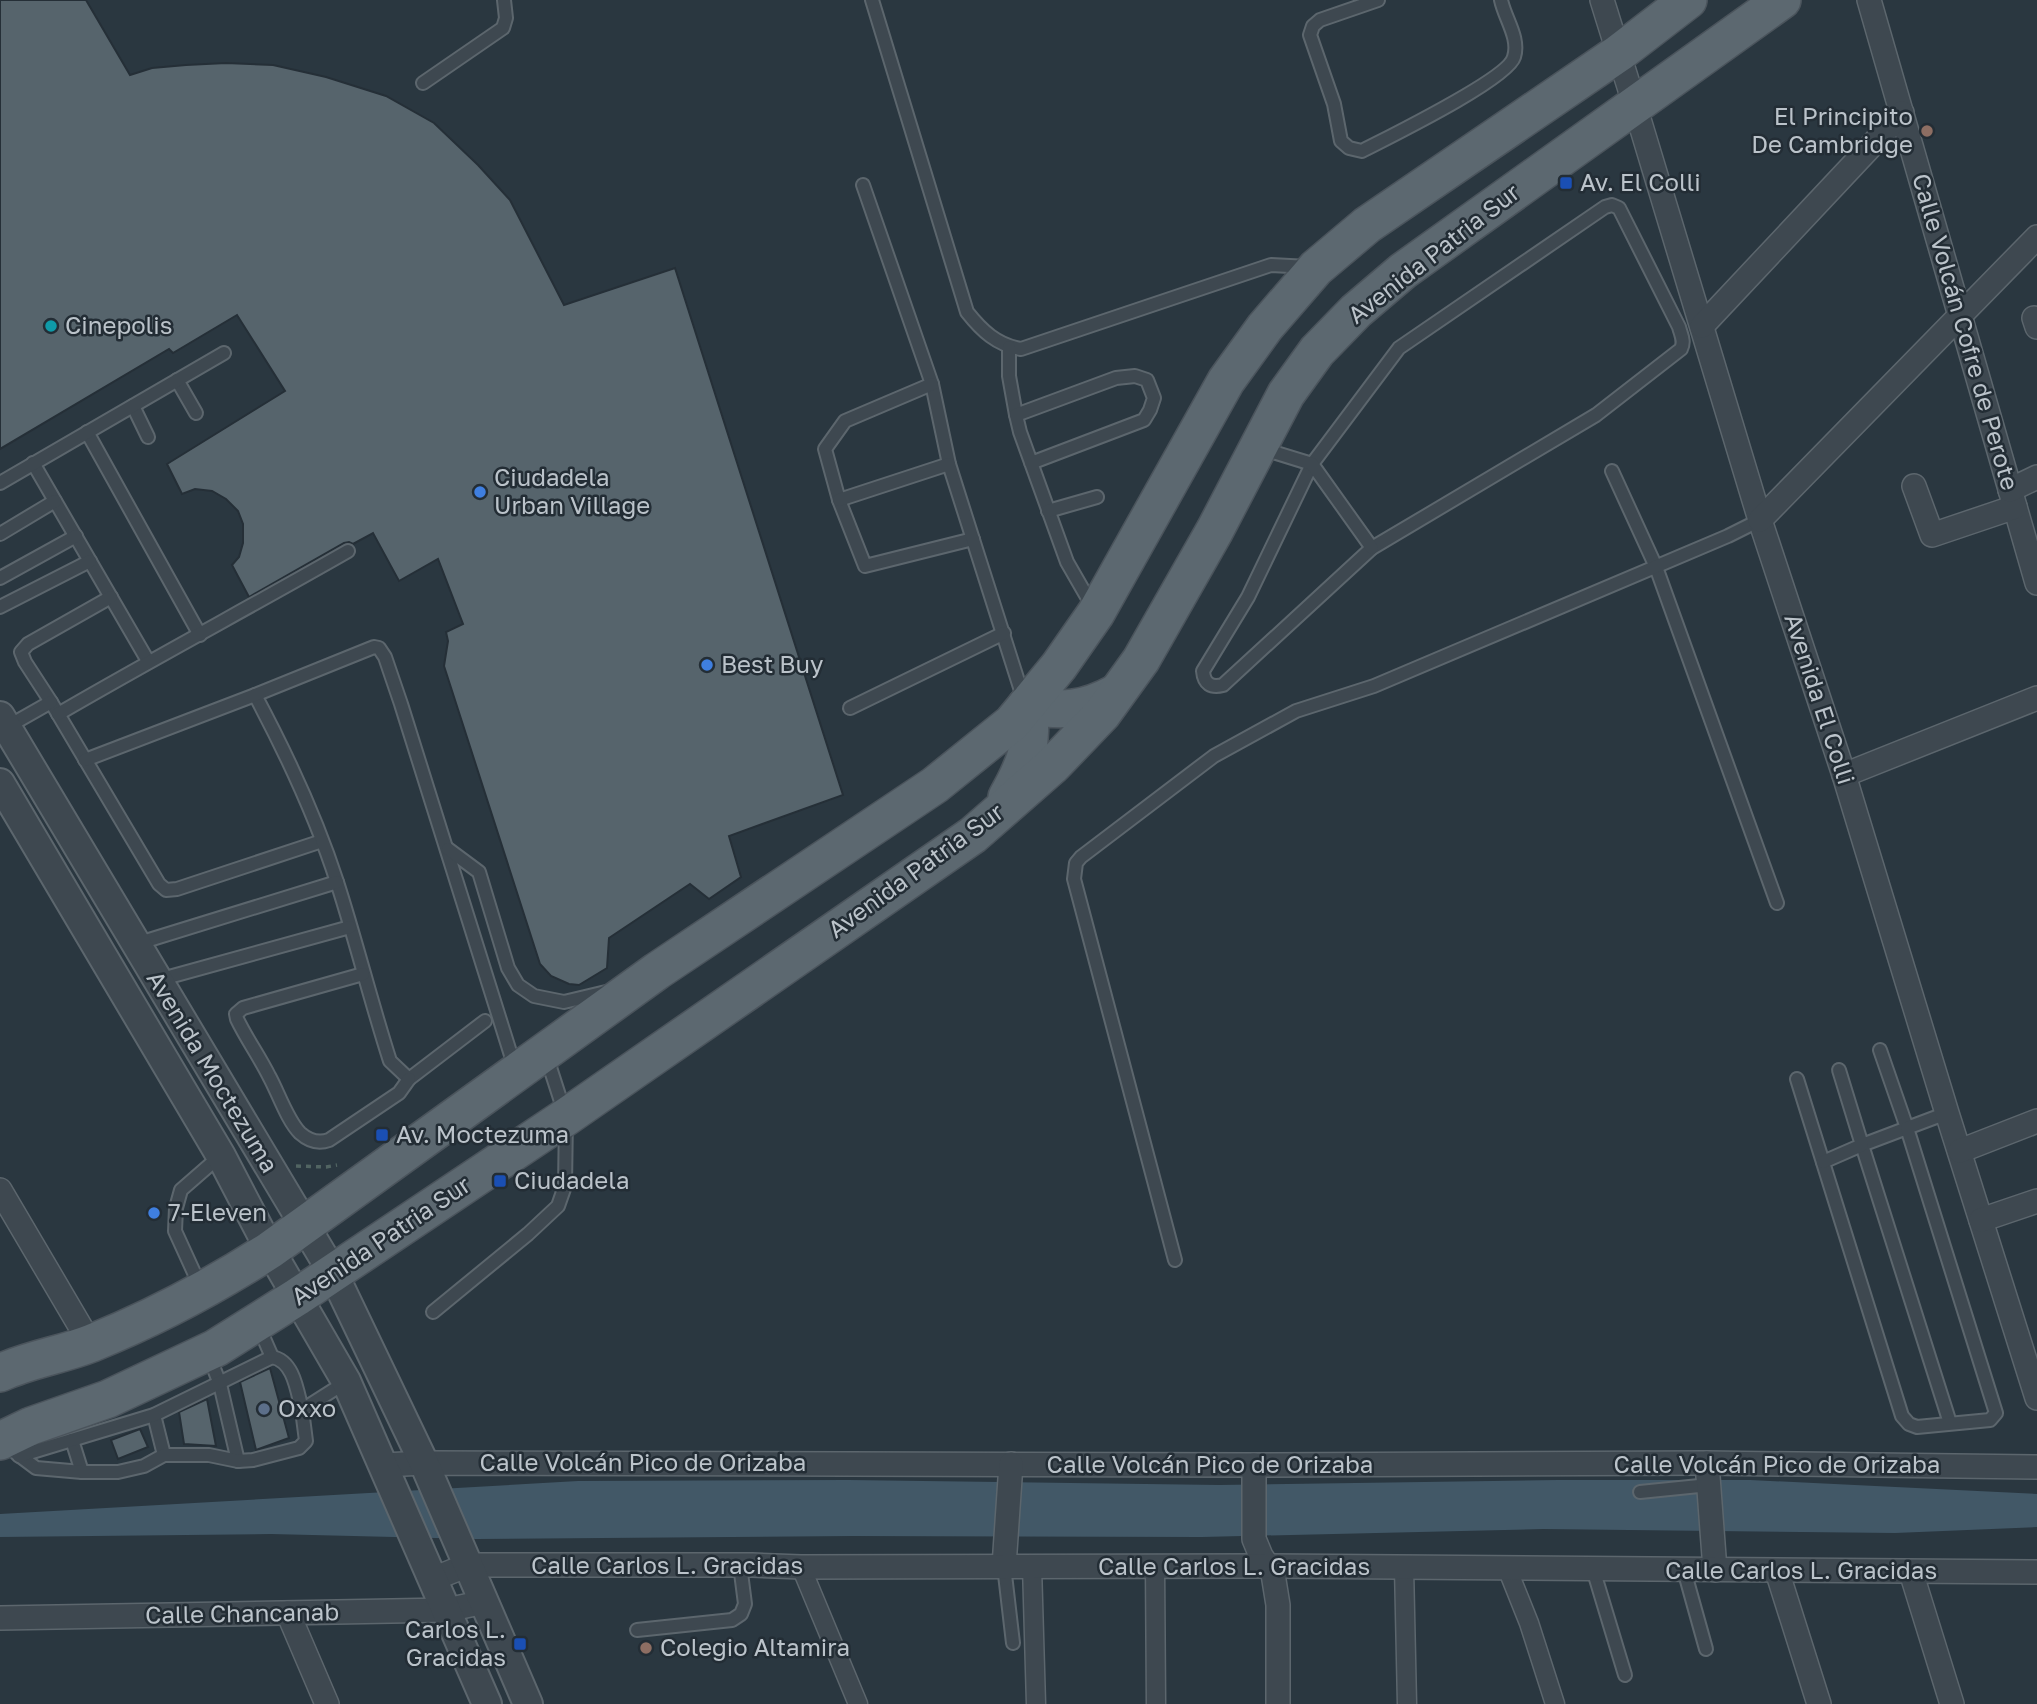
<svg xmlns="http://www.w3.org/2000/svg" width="2037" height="1704" font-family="'Golos Text',sans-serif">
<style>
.water{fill:#425867}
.building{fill:#56646c;stroke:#252f37;stroke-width:2}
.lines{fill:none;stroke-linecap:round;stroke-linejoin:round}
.service-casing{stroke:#5c666d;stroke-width:16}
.pedestrian-casing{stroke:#5c666d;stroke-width:21}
.minor-casing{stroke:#5c666d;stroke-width:26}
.tertiary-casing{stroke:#5c666d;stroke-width:32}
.primary-casing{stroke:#4b545c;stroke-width:40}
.path{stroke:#516462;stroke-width:3.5;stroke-dasharray:5 5;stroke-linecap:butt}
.service{stroke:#3e4850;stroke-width:12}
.pedestrian{stroke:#3e4850;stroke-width:18}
.minor{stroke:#3e4850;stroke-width:23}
.tertiary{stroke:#3e4850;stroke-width:28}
.primary{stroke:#5c6870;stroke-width:37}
.education-dot{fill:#8d6e63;stroke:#232d35;stroke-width:2.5}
.transit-dot{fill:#1a4fb4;stroke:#232d35;stroke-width:2.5}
.culture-dot{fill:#0f9aa8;stroke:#232d35;stroke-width:2.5}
.shop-dot{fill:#3f7fe0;stroke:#232d35;stroke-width:2.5}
.service-dot{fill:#5c6f8a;stroke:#232d35;stroke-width:2.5}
.labels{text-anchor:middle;stroke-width:5;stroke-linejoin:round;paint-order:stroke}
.poi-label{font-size:24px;fill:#bbc3ca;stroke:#232d35;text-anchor:start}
.street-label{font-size:24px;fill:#bbc3ca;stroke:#232d35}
</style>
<rect width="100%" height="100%" fill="#2a3740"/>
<polygon class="water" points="848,1480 1219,1485 1558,1480 1750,1480 2037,1494 2037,1527 1895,1533 1543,1529 1202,1537 852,1536 476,1539 271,1534 0,1537 0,1514 578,1481"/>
<g class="building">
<polygon points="0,0 86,0 130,75 152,68 186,65 226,63 273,65 326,77 386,96 434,123 478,165 510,200 564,305 675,268 843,795 729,836 741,877 709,899 690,884 609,938 607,968 579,985 569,984 551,976 540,964 444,666 448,641 446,632 463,624 438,559 399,581 373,533 353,544 349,542 344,543 249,597 232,565 239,557 243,543 243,524 238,511 226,499 212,491 195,489 182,494 167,464 285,391 237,315 173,353 169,349 0,449"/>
<polygon points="270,1368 289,1438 256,1450 240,1382"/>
<polygon points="207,1399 216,1446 184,1444 179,1412"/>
<polygon points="140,1429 148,1447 118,1459 111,1440"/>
</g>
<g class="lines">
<defs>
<g id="service">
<path d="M 872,0 L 967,312 C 982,331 997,345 1021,349 L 1271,265 L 1309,267"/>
<path d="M 1378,0 L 1320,20 L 1313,26 L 1310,35 L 1334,104 L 1341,141 L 1349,148 L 1362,151 C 1387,138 1508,79 1514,57 C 1520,38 1505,19 1501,0"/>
<polyline points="423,83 503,28 506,18 504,0"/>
<polyline points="863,185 932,384 949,464"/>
<path d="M 1612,205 L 1619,208 L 1679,327 C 1681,335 1685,341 1681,349 L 1596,415 L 1372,548 L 1223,685 C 1211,688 1204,684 1203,671 L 1248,597 L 1312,464 L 1399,348 L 1605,207 Z"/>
<polyline points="1009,347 1009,376 1016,415"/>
<polyline points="177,380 196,413"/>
<polyline points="932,384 845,421 825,449 839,500 865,566 973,539"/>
<polyline points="133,406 148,437"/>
<polyline points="87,432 200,635"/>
<polyline points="1260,448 1312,464 1372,548"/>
<polyline points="33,463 148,661"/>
<polyline points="1031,463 1144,420 1150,410 1154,398 1147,380 1135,376 1116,378 1016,415 1020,432 1067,562 1094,609"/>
<polyline points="1612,471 1656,567 1777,903"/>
<polyline points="0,483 224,353"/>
<polyline points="839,500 949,464 1024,700"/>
<polyline points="1048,511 1097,497"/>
<polyline points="0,534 55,501"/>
<polyline points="0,578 76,536"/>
<polyline points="111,597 28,644 21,652 25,662 51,702 159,884 166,890 177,889 322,841"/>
<polyline points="0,607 90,561"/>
<path d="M 255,695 C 287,755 316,817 337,882 C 356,941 371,1002 390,1061 L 409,1079 L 485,1021"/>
<polyline points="850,708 1004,633"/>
<path d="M 58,714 C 154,658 252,606 348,551"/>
<polyline points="7,727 51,702"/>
<polyline points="85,760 255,695 369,649 374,647 379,648 385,657 401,704 515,1068"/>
<polyline points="448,849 479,872 508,968 518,985 534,996 564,1002 606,992"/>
<polyline points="136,944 337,882"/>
<path d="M 363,974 L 243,1008 L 236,1014 L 237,1019 C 246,1038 259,1056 269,1076 C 278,1092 287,1120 300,1133 C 309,1141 318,1144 329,1140 L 399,1093 L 409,1079"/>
<polyline points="158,980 350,927"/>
<polyline points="1880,1050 1907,1128 1862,1145 1950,1423"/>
<polyline points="1797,1079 1902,1416 1909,1424 1917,1427 1990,1420 1996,1413 1907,1128 1947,1113"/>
<polyline points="1823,1162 1862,1145 1839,1070"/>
<polyline points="1175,1260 1074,879 1076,863 1081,857 1214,756 1296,711 1374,686 1728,536 1760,520"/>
<polyline points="201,1288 175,1231 176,1208 181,1190 220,1156"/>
<polyline points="433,1312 528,1234 558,1206 565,1186 566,1117 546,1055"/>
<polyline points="258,1325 272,1357"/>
<polyline points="209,1356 220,1384 238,1461"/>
<polyline points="154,1415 164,1455"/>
<polyline points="72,1440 82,1472"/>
<polyline points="16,1453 36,1468 82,1472 118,1472 144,1466 164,1455 209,1455 238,1461 253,1460 299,1448 306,1441 302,1410"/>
<path d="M 19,1456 L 154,1415 L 272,1357 C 294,1361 297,1391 302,1410 L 346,1382"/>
<polyline points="1640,1492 1709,1485"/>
<polyline points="1004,1566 1013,1643"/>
<polyline points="1593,1569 1625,1675"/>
<polyline points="1684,1570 1706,1649"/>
<polyline points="637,1630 732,1620 741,1614 745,1604 740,1565"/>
</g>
<g id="pedestrian">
<polyline points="1032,1566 1036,1704"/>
<polyline points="1155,1566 1156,1704"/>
<polyline points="801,1567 858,1704"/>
<polyline points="1404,1567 1407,1704"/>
<polyline points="1507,1568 1529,1623 1555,1704"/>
</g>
<g id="minor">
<polyline points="1602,0 1635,106 1760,520 1844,775 1947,1113 2037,1398"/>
<polyline points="1869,0 2037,583"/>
<polyline points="2034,318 2037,327"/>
<polyline points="1702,326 1902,113"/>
<polyline points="1914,486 1932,535 2015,507"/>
<polyline points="2010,490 2037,477"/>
<polyline points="1760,520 2037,237"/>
<polyline points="1844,775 2037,698"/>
<polyline points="1960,1151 2037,1121"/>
<polyline points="0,1190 90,1343"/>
<polyline points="1981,1220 2037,1201"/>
<polyline points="1707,1463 1715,1570"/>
<polyline points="384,1465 424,1463 1254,1465 1707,1463 2037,1467"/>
<polyline points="1254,1465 1254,1539 1261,1556 1273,1574 1278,1605 1278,1704"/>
<polyline points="1004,1566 1011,1464"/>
<polyline points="1777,1571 1819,1704"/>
<polyline points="1911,1572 1952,1704"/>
<polyline points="433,1579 468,1565 752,1565 801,1567 1269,1566 2037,1572"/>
<polyline points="288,1613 327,1704"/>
<polyline points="0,1618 447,1610 484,1602"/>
</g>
<g id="tertiary">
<polyline points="0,716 333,1273 424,1463 528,1704"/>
<polyline points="0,783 221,1156 270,1250 346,1381 487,1704"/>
</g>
<g id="primary">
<path d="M 1007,797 C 1024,767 1036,741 1026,706 C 1063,711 1083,711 1116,693"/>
<path d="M 0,1373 C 30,1359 62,1355 92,1343 C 154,1318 214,1286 270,1250 L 657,971 L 935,785 L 1012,723 L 1059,666 L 1096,613 L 1226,381 L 1265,327 L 1316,268 L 1367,225 L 1619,53 L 1688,0"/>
<polyline points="0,1441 31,1426 108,1399 216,1348 297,1297 566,1117 973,835 1053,765 1102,714 1141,660 1215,530 1286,394 1317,351 1356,311 1403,271 1782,0"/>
</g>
</defs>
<use href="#service" class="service-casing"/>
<use href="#pedestrian" class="pedestrian-casing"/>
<use href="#minor" class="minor-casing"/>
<use href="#tertiary" class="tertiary-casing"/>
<use href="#primary" class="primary-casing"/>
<polyline class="path" points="296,1166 326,1167 337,1165"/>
<use href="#service" class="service"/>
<use href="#pedestrian" class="pedestrian"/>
<use href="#minor" class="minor"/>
<use href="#tertiary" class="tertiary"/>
<use href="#primary" class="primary"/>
</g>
<g class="education-dot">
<circle cx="1927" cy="131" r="7"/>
<circle cx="646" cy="1648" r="7"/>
</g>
<g class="transit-dot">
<rect x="1559" y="176" width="14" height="14" rx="3.5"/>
<rect x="375" y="1128" width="14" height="14" rx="3.5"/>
<rect x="493" y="1174" width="14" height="14" rx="3.5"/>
<rect x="513" y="1637" width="14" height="14" rx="3.5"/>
</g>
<circle class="culture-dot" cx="51" cy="326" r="7"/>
<g class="shop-dot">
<circle cx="480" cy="492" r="7"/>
<circle cx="707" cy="665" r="7"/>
<circle cx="154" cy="1213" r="7"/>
</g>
<circle class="service-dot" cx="264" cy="1409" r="7"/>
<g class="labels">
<g class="poi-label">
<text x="1913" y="125" text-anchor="end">El Principito<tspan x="1913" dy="28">De Cambridge</tspan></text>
<text x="1580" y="191">Av. El Colli</text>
<text x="65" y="334">Cinepolis</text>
<text x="494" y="486">Ciudadela<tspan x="494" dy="28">Urban Village</tspan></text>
<text x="721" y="673">Best Buy</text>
<text x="396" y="1143">Av. Moctezuma</text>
<text x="514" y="1189">Ciudadela</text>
<text x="168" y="1221">7-Eleven</text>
<text x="278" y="1417">Oxxo</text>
<text x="506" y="1638" text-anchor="end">Carlos L.<tspan x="506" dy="28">Gracidas</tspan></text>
<text x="660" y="1656">Colegio Altamira</text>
</g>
<g class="street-label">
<text transform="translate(1434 254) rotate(-38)" y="8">Avenida Patria Sur</text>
<text transform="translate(1965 332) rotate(74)" y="8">Calle Volcán Cofre de Perote</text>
<text transform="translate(1819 699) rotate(72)" y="8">Avenida El Colli</text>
<text transform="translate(916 871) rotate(-36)" y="8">Avenida Patria Sur</text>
<text transform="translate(212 1072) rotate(59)" y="8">Avenida Moctezuma</text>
<text transform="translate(381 1241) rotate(-34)" y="8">Avenida Patria Sur</text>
<text x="643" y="1471">Calle Volcán Pico de Orizaba</text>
<text x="1210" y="1473">Calle Volcán Pico de Orizaba</text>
<text x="1777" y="1473">Calle Volcán Pico de Orizaba</text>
<text x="667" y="1574">Calle Carlos L. Gracidas</text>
<text x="1234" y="1575">Calle Carlos L. Gracidas</text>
<text x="1801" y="1579">Calle Carlos L. Gracidas</text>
<text transform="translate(242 1614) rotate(-1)" y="8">Calle Chancanab</text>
</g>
</g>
</svg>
